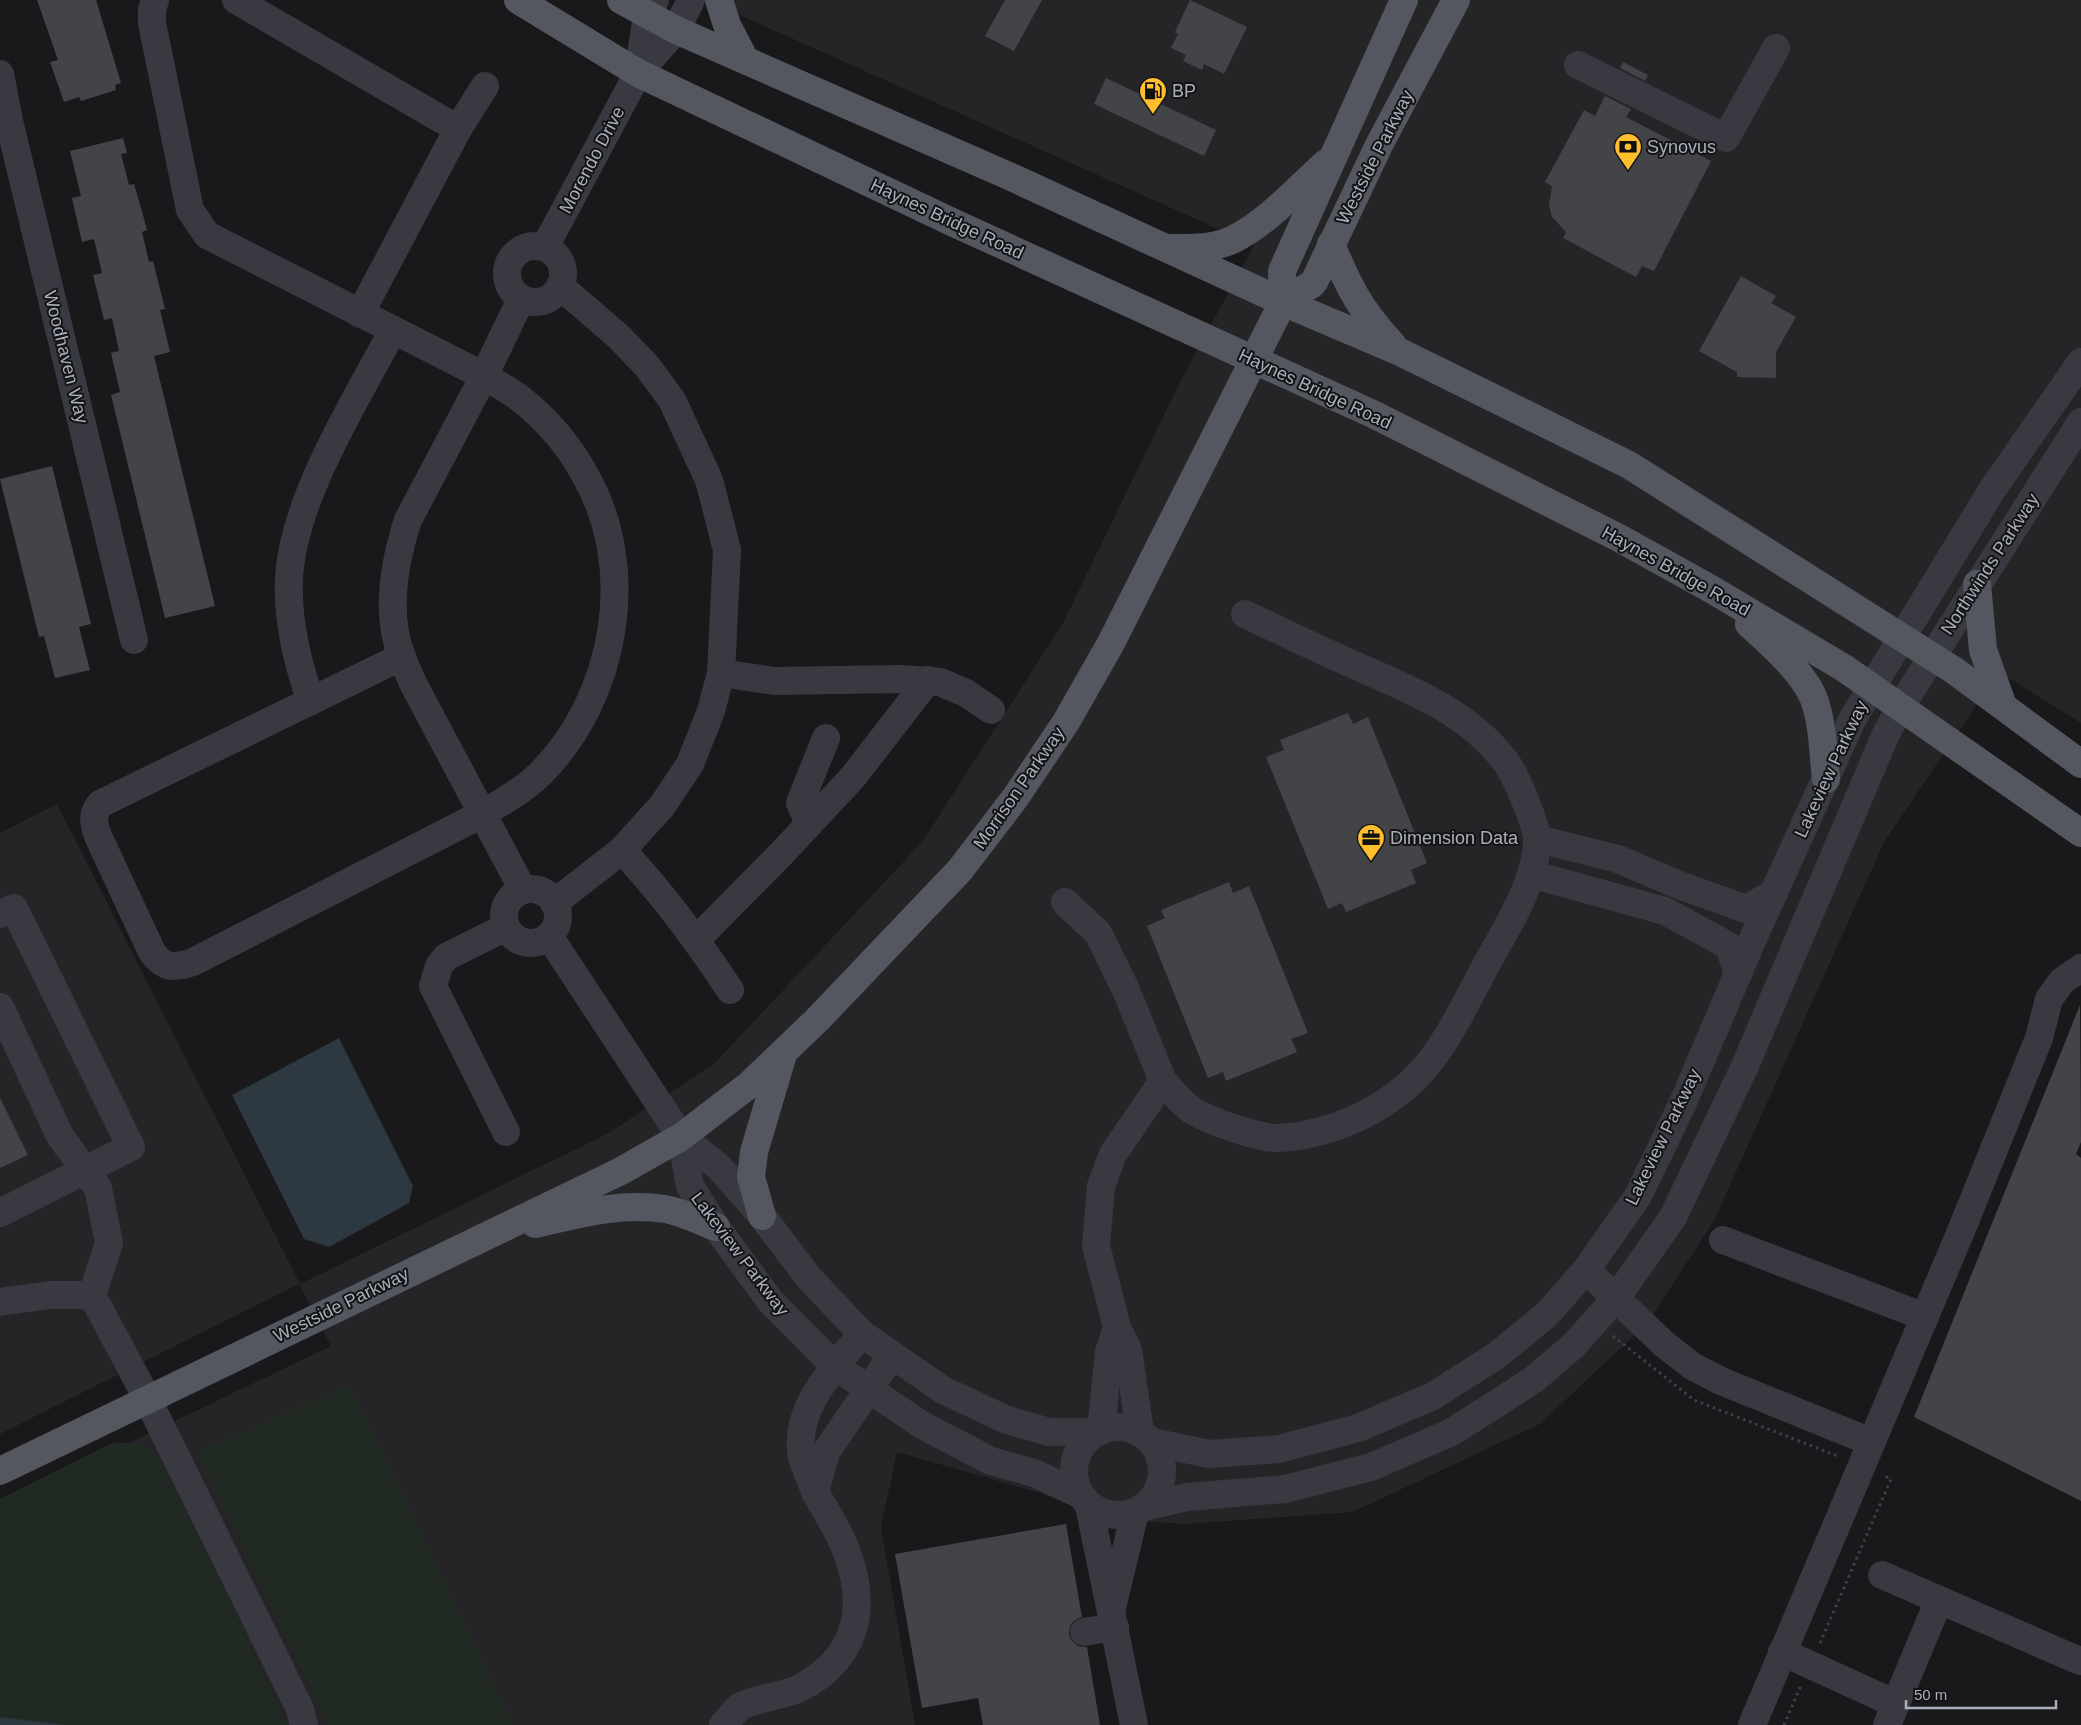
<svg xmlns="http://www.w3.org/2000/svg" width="2081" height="1725" font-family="Arial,sans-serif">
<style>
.built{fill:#252528}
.green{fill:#202a22}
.water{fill:#2d3841}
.building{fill:#434448}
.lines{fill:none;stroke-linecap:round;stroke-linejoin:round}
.path{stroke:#3f4148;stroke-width:3;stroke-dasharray:2.5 4;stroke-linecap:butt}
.minor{stroke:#393a41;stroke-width:28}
.major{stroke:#555760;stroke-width:28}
.labels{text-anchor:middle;stroke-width:4;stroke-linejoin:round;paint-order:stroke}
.poi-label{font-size:18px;fill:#aaafbc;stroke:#141416;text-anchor:start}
.street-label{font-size:18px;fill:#aaafbc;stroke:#141416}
</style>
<rect width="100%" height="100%" fill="#19191b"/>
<polygon class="built" points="706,0 2081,0 2081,723 1999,672 1884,842 1714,1221 1648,1322 1540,1424 1353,1512 1186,1524 1137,1521 897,1452 881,1527 915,1725 0,1725 0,1505 331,1346 299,1284 0,1434 0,833 57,804 300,1284 607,1134 714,1064 922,842 1063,623 1179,384 1254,245"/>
<g class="green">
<polygon points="350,1385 513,1725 328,1725 198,1452"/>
<polygon points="114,1442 141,1445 159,1457 220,1579 287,1725 0,1725 0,1499"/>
</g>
<g class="water">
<polygon points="339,1038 413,1186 409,1203 329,1247 304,1239 232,1095"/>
<polygon points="0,1717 64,1725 0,1725"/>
</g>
<g class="building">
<polygon points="37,0 96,0 121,83 115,85 116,90 81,101 79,97 64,102 50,62 58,60"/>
<polygon points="1005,0 1042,0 1014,51 985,36"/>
<polygon points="1190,0 1247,27 1224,74 1204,64 1202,70 1183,61 1186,55 1171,48 1178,34 1175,32"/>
<polygon points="1623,62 1648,75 1645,81 1620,68"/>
<polygon points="1106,78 1216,130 1204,156 1094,104"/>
<polygon points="1605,96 1631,109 1626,117 1711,161 1654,271 1642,266 1636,277 1563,238 1566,232 1552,217 1549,205 1552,186 1545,182 1584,110 1595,116"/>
<polygon points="123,138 127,153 121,154 129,185 134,184 143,215 147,230 142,232 149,262 153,261 165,309 160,310 170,352 154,356 215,606 165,618 111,395 120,392 111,353 119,351 112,318 104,320 93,275 102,273 94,239 82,242 72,198 81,196 70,151"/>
<polygon points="1741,276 1776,296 1771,303 1796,317 1776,352 1776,378 1737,377 1737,372 1699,351"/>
<polygon points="52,466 91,624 79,627 90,670 55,678 44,636 39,637 0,479"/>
<polygon points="1348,713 1353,724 1368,717 1427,863 1411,870 1416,883 1346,912 1342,903 1328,909 1266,757 1284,750 1280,740"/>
<polygon points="1229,882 1233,893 1249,886 1308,1033 1291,1039 1297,1052 1226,1081 1223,1072 1208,1078 1147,926 1165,918 1161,910"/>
<polygon points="2080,1005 2081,1142 2076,1154 2081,1158 2081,1501 1914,1417"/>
<polygon points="0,1098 28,1155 0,1168"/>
<polygon points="1066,1524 1082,1617 1075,1620 1070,1626 1069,1635 1072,1641 1078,1646 1087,1647 1100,1725 983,1725 978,1698 922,1708 895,1554"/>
</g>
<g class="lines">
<g class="path">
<polyline points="1613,1336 1694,1400 1840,1457"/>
<polyline points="1820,1643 1891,1479 1882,1475"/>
<polyline points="1784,1725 1801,1685"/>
</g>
<g class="minor">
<path d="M 155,0 L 152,10 L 152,23 L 190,210 L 207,235 L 484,376 C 496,383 511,391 522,400 C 547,420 570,447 585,475 C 639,569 616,697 541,773 C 524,790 502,802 482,814 L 193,962 C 175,968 164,969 152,952 L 98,836 C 94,824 91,815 100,804 L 401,657"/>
<polyline points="236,0 458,129"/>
<polyline points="1578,65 1726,138 1776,48"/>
<polyline points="638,73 647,16 655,0"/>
<polyline points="0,74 9,121 134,640"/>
<circle cx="535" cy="274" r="28"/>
<polyline points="545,247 638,73 676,30 691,0"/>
<path d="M 521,299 L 484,376 L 408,520 C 394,563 385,614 402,657 C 406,668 411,679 416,689 L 523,890"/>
<polyline points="360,314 458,129 485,86"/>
<polyline points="721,673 774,681 901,679 940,682 966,693 991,710"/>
<path d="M 311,701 C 297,662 287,620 289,578 C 293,499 356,400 393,330"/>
<polyline points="809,824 800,803 826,738"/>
<polyline points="1538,839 1618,859 1679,885 1746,909 1774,893"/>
<path d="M 622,850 C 663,894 697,940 730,990"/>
<polyline points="1531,874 1665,911 1729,946 1738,974"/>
<circle cx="531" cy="916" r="27"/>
<polyline points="1065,902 1098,933 1126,990 1163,1081 1113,1154 1101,1186 1096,1246 1117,1327 1128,1350 1140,1432"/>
<polyline points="554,903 622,850 662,806 690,764 711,711 721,673 727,550 709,480 672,400 647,366 618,336 560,286"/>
<polyline points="0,914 14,908 131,1147 0,1213"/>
<polyline points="506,927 446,957 439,966 433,986 506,1132"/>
<polyline points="549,936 681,1137 719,1167 762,1216 809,1278 862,1334 943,1390 1007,1420 1049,1432 1098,1432"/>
<polyline points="697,939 781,854 853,777 928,680"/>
<polyline points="0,1007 60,1136 98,1188 109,1243 92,1295 148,1400 300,1709 304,1725"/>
<path d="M 1163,1081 C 1172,1091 1182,1104 1193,1111 C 1210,1121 1260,1139 1279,1138 C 1332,1135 1386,1110 1421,1072 C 1446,1046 1470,995 1487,963 C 1506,930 1537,879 1537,841 C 1538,827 1515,774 1506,762 C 1468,711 1408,689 1352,664 C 1316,648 1280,631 1245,614"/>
<polyline points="681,1137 690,1186 716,1227 771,1302 835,1366 922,1425 991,1461 1034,1473 1079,1494"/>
<polyline points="1723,1240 1925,1317"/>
<polyline points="1586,1270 1664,1344 1692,1366 1721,1381 1871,1442"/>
<polyline points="0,1302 51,1295 92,1295"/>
<path d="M 862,1334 C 835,1366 796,1406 801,1452 C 803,1465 811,1479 815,1492 L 826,1452 L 892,1355"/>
<circle cx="1118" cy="1471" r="44"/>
<polyline points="1101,1430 1109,1352 1117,1327"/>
<polyline points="1152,1442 1209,1454 1279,1449 1358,1428 1433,1396 1496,1356 1546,1315 1586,1270 1638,1196 1682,1105 1751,943 1853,718 1992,490 2081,362"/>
<polyline points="1089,1506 1111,1612 1135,1512"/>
<polyline points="1145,1507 1187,1497 1285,1489 1371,1467 1452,1432 1533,1380 1574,1345 1617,1297 1673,1217 1745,1066 1885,736 1901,706 2081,422"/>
<polyline points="1882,1575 2080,1661"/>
<polyline points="1111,1612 1134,1725"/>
<polyline points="1084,1632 1115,1627"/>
<polyline points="1782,1652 1896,1704"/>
<path d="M 723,1725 C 728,1720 733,1713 738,1708 C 750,1699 785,1696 800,1688 C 856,1659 868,1609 847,1553 C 840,1532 826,1512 815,1492"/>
<polyline points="1752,1725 1961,1231 2039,1038 2049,999 2062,981 2081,968"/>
<polyline points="1887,1725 1939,1600"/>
</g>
<g class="major">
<polyline points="518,0 638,73 954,223 1375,415 1621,539 1711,589 1844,668 2081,833"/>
<polyline points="621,0 676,30 1009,176 1283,302 1398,351 1629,465 1955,671 2081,764"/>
<polyline points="719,0 727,25 745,60"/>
<path d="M 1331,244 C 1348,286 1361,311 1392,344"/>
<path d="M 1170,248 C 1191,248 1215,249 1234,239 C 1269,221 1297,189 1326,163"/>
<polyline points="1283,302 1312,284 1315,280 1379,145 1456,0"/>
<polyline points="1977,584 1983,650 2003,706"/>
<path d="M 1749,624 C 1770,643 1804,673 1814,699 C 1823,724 1823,753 1826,779"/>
<polyline points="762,1216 751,1177 754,1152 783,1054"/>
<path d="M 535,1224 C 579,1214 620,1202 665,1209 C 682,1212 700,1221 716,1227"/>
<polyline points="0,1471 621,1171 681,1137 749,1085 817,1020 960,870 1015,798 1066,722 1111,643 1283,302 1282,271 1404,0"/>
</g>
</g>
<defs>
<symbol id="fuel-pin" viewBox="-11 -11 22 30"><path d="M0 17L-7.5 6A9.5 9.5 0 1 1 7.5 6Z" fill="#ffbe2d" stroke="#141416"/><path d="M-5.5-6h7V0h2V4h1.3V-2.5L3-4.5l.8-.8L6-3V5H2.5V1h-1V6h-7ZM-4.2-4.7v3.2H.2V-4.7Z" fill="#111"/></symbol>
<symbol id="bank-pin" viewBox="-11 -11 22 30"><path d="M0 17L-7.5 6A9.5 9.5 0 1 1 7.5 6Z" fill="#ffbe2d" stroke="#141416"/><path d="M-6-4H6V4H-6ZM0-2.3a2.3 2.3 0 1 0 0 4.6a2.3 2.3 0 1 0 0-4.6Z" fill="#111"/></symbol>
<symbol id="office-pin" viewBox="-11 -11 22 30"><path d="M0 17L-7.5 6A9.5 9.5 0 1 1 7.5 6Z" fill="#ffbe2d" stroke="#141416"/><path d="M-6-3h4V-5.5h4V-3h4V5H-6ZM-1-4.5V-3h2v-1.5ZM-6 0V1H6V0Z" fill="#111"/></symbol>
</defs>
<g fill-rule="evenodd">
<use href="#fuel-pin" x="1137" y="75" width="32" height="43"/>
<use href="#bank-pin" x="1612" y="131" width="32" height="43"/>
<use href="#office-pin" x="1355" y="822" width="32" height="43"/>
</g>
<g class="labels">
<g class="poi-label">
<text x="1172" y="97">BP</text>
<text x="1647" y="153">Synovus</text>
<text x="1390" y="844">Dimension Data</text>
</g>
<g class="street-label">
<text transform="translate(1375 157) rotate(-63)" y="6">Westside Parkway</text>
<text transform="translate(592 160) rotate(-62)" y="6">Morendo Drive</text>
<text transform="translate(947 219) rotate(25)" y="6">Haynes Bridge Road</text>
<text transform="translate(66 357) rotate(76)" y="6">Woodhaven Way</text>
<text transform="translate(1315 389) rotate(25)" y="6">Haynes Bridge Road</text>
<text transform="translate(1990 564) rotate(-57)" y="6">Northwinds Parkway</text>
<text transform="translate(1676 571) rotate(29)" y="6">Haynes Bridge Road</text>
<text transform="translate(1831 769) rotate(-65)" y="6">Lakeview Parkway</text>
<text transform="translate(1019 788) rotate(-55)" y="6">Morrison Parkway</text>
<text transform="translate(1663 1137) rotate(-64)" y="6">Lakeview Parkway</text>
<text transform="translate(740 1254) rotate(53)" y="6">Lakeview Parkway</text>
<text transform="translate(341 1305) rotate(-26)" y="6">Westside Parkway</text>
</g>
</g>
<path d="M1906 1700v8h150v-8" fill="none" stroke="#aaafbc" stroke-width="2.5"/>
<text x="1914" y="1700" font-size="15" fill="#aaafbc" stroke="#141416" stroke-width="4" paint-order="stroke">50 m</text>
</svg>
